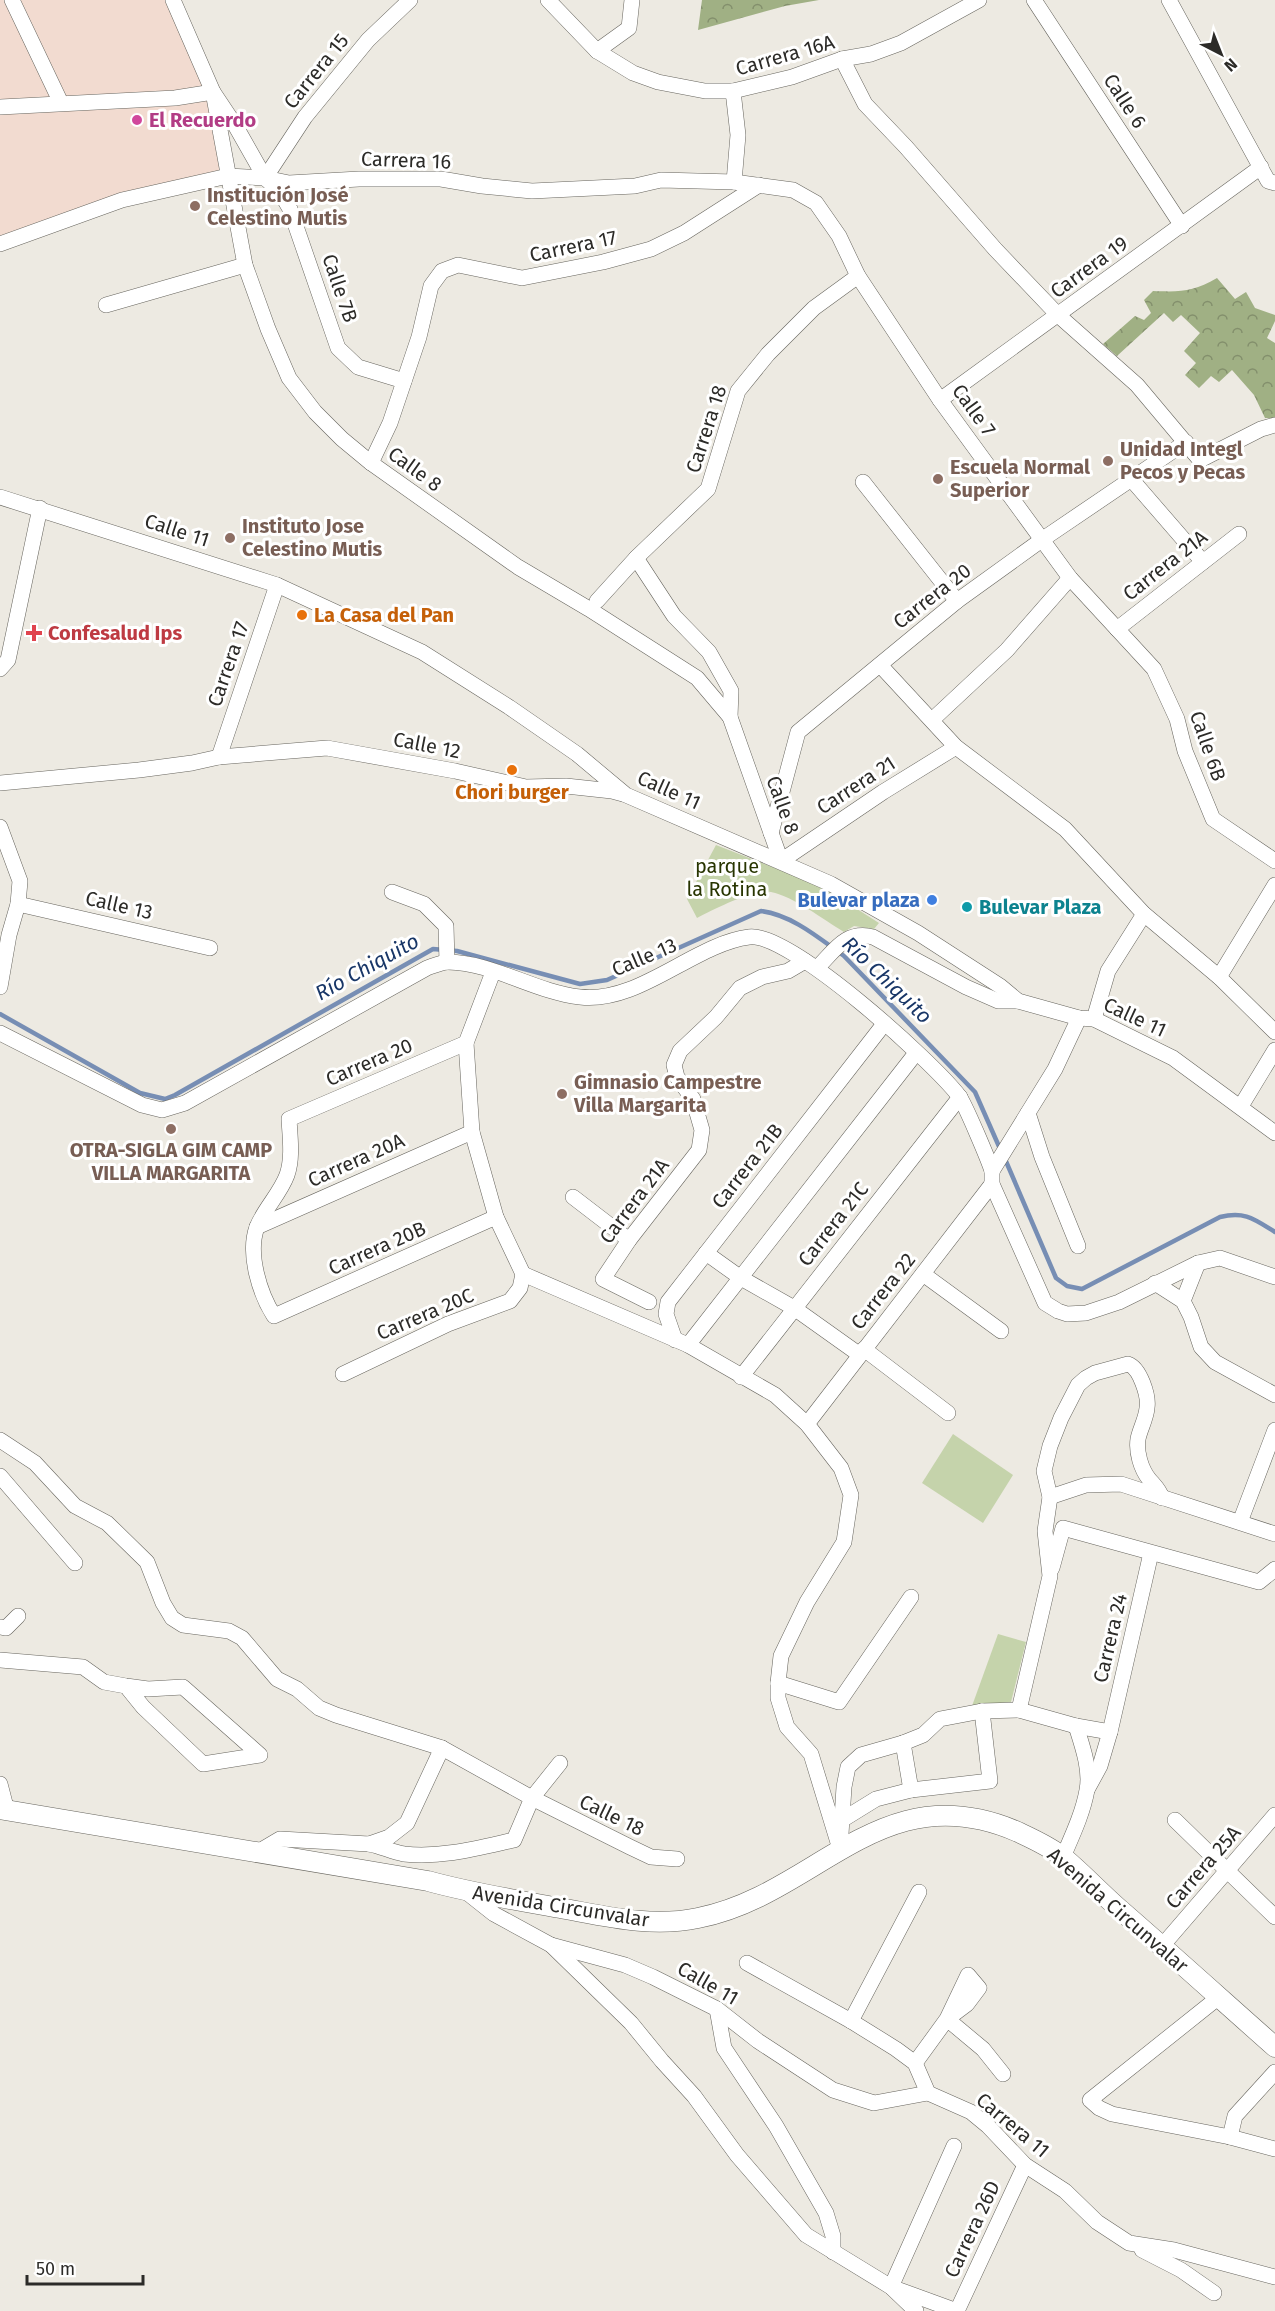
<svg xmlns="http://www.w3.org/2000/svg" width="1275" height="2311" font-family="'Fira Sans',sans-serif">
<style>
.commercial{fill:#f2dbd0}
.forest{fill:url(#forest-crowns)}
.park{fill:#c5d3ab}
.lines{fill:none;stroke-linecap:round;stroke-linejoin:round}
.stream{stroke:#778eb4;stroke-width:4.5}
.minor-casing{stroke:#67655e;stroke-width:16}
.major-casing{stroke:#67655e;stroke-width:21}
.minor{stroke:#fff;stroke-width:15}
.major{stroke:#fff;stroke-width:20}
.hotel-dot{fill:#d1479c;stroke:#fff;stroke-width:2}
.education-dot{fill:#8d6e63;stroke:#fff;stroke-width:2}
.food-dot{fill:#e8710a;stroke:#fff;stroke-width:2}
.health-dot{fill:#e0444e;stroke:#fff;stroke-width:2}
.shop-dot{fill:#3f7fe0;stroke:#fff;stroke-width:2}
.culture-dot{fill:#0f9aa8;stroke:#fff;stroke-width:2}
.labels{text-anchor:middle;stroke-width:6;stroke-linejoin:round;paint-order:stroke}
.street-label{font-size:20px;fill:#2c2b28;stroke:#fff}
.hotel-label{font-size:20px;font-weight:bold;fill:#b23c85;stroke:#fff;text-anchor:start}
.education-label{font-size:20px;font-weight:bold;fill:#785e54;stroke:#fff;text-anchor:start}
.food-label{font-size:20px;font-weight:bold;fill:#c56008;stroke:#fff;text-anchor:start}
.health-label{font-size:20px;font-weight:bold;fill:#be3a42;stroke:#fff;text-anchor:start}
.park-label{font-size:20px;fill:#283501;stroke:#fff}
.shop-label{font-size:20px;font-weight:bold;fill:#366cbe;stroke:#fff;text-anchor:end}
.culture-label{font-size:20px;font-weight:bold;fill:#0d838f;stroke:#fff;text-anchor:start}
.water-label{font-size:21px;font-style:italic;fill:#183667;stroke:#fff}
</style>
<defs>
<pattern id="forest-crowns" width="20" height="18" patternUnits="userSpaceOnUse" patternTransform="scale(1.5)"><rect width="20" height="18" fill="#a0b084"/><path d="M2 6a3 3 0 1 1 6 0M12 15a3 3 0 1 1 6 0" fill="none" stroke="#838f6c"/></pattern>
</defs>
<rect width="100%" height="100%" fill="#edeae2"/>
<polygon class="commercial" points="0,0 175,0 231,173 0,242"/>
<g class="forest">
<polygon points="702,0 819,0 785,6 698,30"/>
<path d="M 1217,278 L 1235,299 L 1246,292 L 1255,308 L 1275,315 L 1275,321 L 1267,338 L 1275,343 L 1275,418 L 1265,418 L 1254,395 L 1232,370 L 1219,382 L 1211,376 L 1199,388 L 1185,375 L 1196,363 L 1184,351 L 1200,333 L 1181,315 L 1173,322 L 1164,313 L 1117,356 L 1103,344 L 1135,316 L 1144,320 L 1151,313 L 1144,300 L 1153,291 C 1181,292 1193,292 1217,278 Z"/>
</g>
<g class="park">
<path d="M 716,845 L 821,886 L 879,923 L 874,929 L 854,926 L 844,932 C 824,920 793,896 771,892 C 753,889 713,910 697,918 L 687,899 Z"/>
<polygon points="953,1434 1013,1475 983,1523 922,1483"/>
<polygon points="998,1634 1026,1642 1011,1702 972,1706"/>
</g>
<g class="lines">
<g class="stream">
<path d="M 0,1014 L 140,1093 L 165,1099 L 175,1095 L 433,949 L 457,951 L 580,984 L 607,980 L 761,911 C 792,915 819,938 844,956 L 975,1092 L 1001,1151"/>
<path d="M 1005,1159 L 1056,1278 L 1067,1286 L 1082,1289 L 1220,1217 C 1245,1211 1254,1219 1275,1232"/>
</g>
<defs>
<g id="minor">
<polyline points="12,0 61,103"/>
<polyline points="173,0 213,92 245,265 268,329 289,378 315,412 342,439 371,463 518,567 589,609 697,678 730,717 781,861 883,792 956,747"/>
<polyline points="548,0 597,51 633,73 658,82 705,91 733,91 792,77 842,59 871,54 901,43 979,0"/>
<polyline points="1034,0 1182,226"/>
<polyline points="1169,0 1268,181 1275,183"/>
<polyline points="597,51 629,28 632,0"/>
<polyline points="842,59 865,104 906,147 995,249 1058,315 1137,385 1200,460 1261,429 1275,425"/>
<polyline points="733,91 738,135 734,182"/>
<polyline points="0,107 175,98 213,92 235,125 265,178 280,192 290,209 338,348 358,367 404,381"/>
<polyline points="265,178 305,117 368,40 410,0"/>
<polyline points="0,244 122,200 228,176 265,178 289,183 359,179 441,179 482,186 532,191 635,186 661,180 734,182 793,190 816,203 839,236 858,276 940,400 1070,578 1154,669 1177,719 1185,751 1213,819 1275,861"/>
<polyline points="106,305 245,265"/>
<polyline points="940,400 1261,167"/>
<polyline points="371,463 390,423 419,337 431,286 442,271 458,265 522,278 603,262 651,249 684,233 759,185"/>
<polyline points="1132,480 1203,562"/>
<polyline points="863,482 957,601"/>
<polyline points="0,497 277,585 422,652 509,707 577,754 626,795 831,884 918,933 1000,986 1018,1001 1079,1018 1094,1019 1173,1058 1275,1133"/>
<polyline points="636,558 674,616 709,652 731,691 730,717"/>
<polyline points="597,601 636,558 708,489 738,391 768,354 814,308 858,276"/>
<polyline points="1117,629 1239,534"/>
<polyline points="880,665 956,747 1065,829 1144,914 1219,977 1275,1032"/>
<polyline points="0,669 8,660 40,508"/>
<polyline points="932,720 1007,650 1070,578"/>
<polyline points="219,757 277,585"/>
<polyline points="0,783 139,770 192,763 219,757 327,748 455,771 526,787 566,786 612,791 623,794"/>
<polyline points="0,827 20,881 18,904 9,935 0,987"/>
<polyline points="771,833 798,732 957,601 1043,539 1186,442"/>
<polyline points="392,892 424,904 446,926 447,962"/>
<polyline points="18,904 210,948"/>
<path d="M 817,968 C 835,950 846,930 873,937 L 966,987 L 998,1001 L 1018,1001"/>
<polyline points="1219,977 1275,885"/>
<polyline points="1094,1019 1108,971 1144,914"/>
<path d="M 0,1033 L 142,1105 L 162,1110 L 185,1103 L 427,968 C 433,966 442,962 448,962 C 494,963 535,992 580,997 C 639,1004 694,944 749,937 C 789,931 933,1062 959,1096 C 965,1104 989,1161 992,1171 C 992,1175 992,1180 992,1184 L 1045,1303 L 1058,1311 L 1067,1314 L 1086,1313 L 1119,1302 L 1198,1263 L 1220,1258 L 1275,1277"/>
<path d="M 466,1043 L 289,1119 C 290,1137 293,1158 287,1175 C 280,1194 264,1209 257,1227 C 247,1254 260,1294 274,1316 L 496,1217"/>
<polyline points="1241,1106 1275,1050"/>
<polyline points="1028,1113 1042,1157 1078,1246"/>
<polyline points="992,1171 1055,1069 1079,1018"/>
<polyline points="573,1197 629,1240"/>
<polyline points="257,1227 472,1132"/>
<polyline points="706,1253 741,1278 794,1308 860,1355"/>
<polyline points="523,1274 688,1345 775,1395 807,1424 841,1468 851,1495 844,1542 807,1602 781,1656 778,1683 778,1698 787,1727 811,1754 840,1849"/>
<polyline points="923,1274 1001,1331"/>
<polyline points="1155,1283 1183,1301 1191,1317 1201,1347 1215,1362 1275,1395"/>
<polyline points="1183,1301 1198,1263"/>
<polyline points="649,1302 603,1279 629,1240 699,1150 702,1130 693,1099 677,1077 674,1065 680,1051 716,1017 740,988 762,977 788,971 805,961"/>
<polyline points="675,1340 666,1314 668,1302 884,1024"/>
<polyline points="688,1345 916,1053"/>
<polyline points="864,1349 948,1413"/>
<polyline points="343,1374 448,1324 510,1301 520,1288 523,1274 496,1217 472,1132 466,1043 493,972"/>
<polyline points="741,1377 960,1097"/>
<polyline points="807,1424 992,1184"/>
<polyline points="0,1440 35,1463 75,1506 107,1523 147,1562 163,1603 172,1618 183,1625 229,1631 242,1638 277,1679 297,1689 319,1708 336,1715 442,1748 532,1798 630,1847 651,1857 677,1859"/>
<polyline points="0,1476 75,1563"/>
<polyline points="1050,1497 1086,1485 1121,1484 1275,1534"/>
<polyline points="1240,1522 1275,1430"/>
<polyline points="1052,1568 1063,1528 1259,1582 1275,1569"/>
<polyline points="0,1627 6,1628 18,1616"/>
<polyline points="0,1660 83,1667 104,1682 126,1686 148,1689 183,1687 260,1755 203,1764 143,1707 126,1686"/>
<polyline points="778,1683 839,1702 911,1597"/>
<path d="M 1019,1710 L 1050,1576 L 1045,1531 L 1050,1497 L 1044,1471 L 1050,1446 L 1061,1418 L 1078,1385 L 1086,1378 L 1095,1373 L 1128,1364 C 1140,1368 1149,1396 1147,1408 C 1146,1419 1140,1429 1138,1439 C 1136,1452 1141,1469 1149,1479 C 1154,1485 1160,1490 1162,1498"/>
<polyline points="903,1743 911,1790"/>
<polyline points="0,1784 7,1811"/>
<polyline points="1088,1788 1100,1766 1110,1732 1151,1553"/>
<polyline points="842,1820 876,1799 911,1790 990,1781 982,1711"/>
<polyline points="1175,1820 1275,1917"/>
<polyline points="841,1834 844,1787 848,1767 861,1755 903,1743 923,1735 940,1719 982,1711 1019,1710 1076,1726 1110,1732"/>
<path d="M 369,1844 C 381,1846 392,1852 404,1854 C 442,1858 478,1848 514,1840 L 532,1798 L 560,1763"/>
<polyline points="258,1852 280,1839 369,1844 389,1837 407,1823 442,1748"/>
<path d="M 1063,1857 C 1072,1836 1083,1813 1087,1790 C 1091,1770 1082,1745 1076,1726"/>
<polyline points="465,1891 494,1914 551,1945 625,1965 653,1977 717,2009 758,2041 833,2090 874,2103 928,2093"/>
<polyline points="551,1945 631,2023 662,2061 694,2096 737,2155 806,2235 891,2287 916,2311"/>
<polyline points="1162,1946 1275,1815"/>
<polyline points="747,1963 851,2021 896,2049 915,2063 928,2093 971,2112 988,2126 1025,2165 1065,2191 1097,2222 1129,2243 1174,2250 1275,2277"/>
<polyline points="1219,1997 1090,2100 1099,2108 1112,2114 1230,2137 1275,2149"/>
<polyline points="717,2009 724,2048 776,2126 826,2213 833,2236 833,2252"/>
<polyline points="851,2021 919,1892"/>
<polyline points="915,2063 947,2019 967,2004 979,1988 968,1975 947,2019 983,2049 1003,2074"/>
<polyline points="1230,2137 1235,2116 1275,2072"/>
<polyline points="954,2146 891,2287 957,2311"/>
<polyline points="1142,2250 1181,2270 1214,2293"/>
<polyline points="957,2311 1025,2165"/>
</g>
<path id="major" d="M 0,1809 L 428,1881 C 471,1893 515,1900 560,1908 C 605,1916 651,1928 698,1918 C 817,1895 881,1772 1018,1832 C 1033,1839 1051,1847 1064,1858 C 1082,1873 1099,1891 1117,1907 C 1170,1953 1222,2000 1275,2047"/>
</defs>
<use href="#minor" class="minor-casing"/>
<use href="#major" class="major-casing"/>
<use href="#minor" class="minor"/>
<use href="#major" class="major"/>
</g>
<circle class="hotel-dot" cx="137" cy="120" r="6"/>
<g class="education-dot">
<circle cx="195" cy="206" r="6"/>
<circle cx="1108" cy="461" r="6"/>
<circle cx="938" cy="479" r="6"/>
<circle cx="230" cy="538" r="6"/>
<circle cx="562" cy="1094" r="6"/>
<circle cx="171" cy="1129" r="6"/>
</g>
<g class="food-dot">
<circle cx="302" cy="615" r="6"/>
<circle cx="512" cy="770" r="6"/>
</g>
<path class="health-dot" d="M31 624h6v6h6v6h-6v6h-6v-6h-6v-6h6z"/>
<circle class="shop-dot" cx="932" cy="900" r="6"/>
<circle class="culture-dot" cx="967" cy="907" r="6"/>
<g class="labels">
<g class="street-label">
<text transform="translate(785 55) rotate(-16)" y="7">Carrera 16A</text>
<text transform="translate(316 71) rotate(-51)" y="7">Carrera 15</text>
<text transform="translate(1125 101) rotate(57)" y="7">Calle 6</text>
<text transform="translate(406 160) rotate(2)" y="7">Carrera 16</text>
<text transform="translate(573 246) rotate(-12)" y="7">Carrera 17</text>
<text transform="translate(1089 267) rotate(-36)" y="7">Carrera 19</text>
<text transform="translate(340 288) rotate(71)" y="7">Calle 7B</text>
<text transform="translate(974 410) rotate(54)" y="7">Calle 7</text>
<text transform="translate(706 429) rotate(-72)" y="7">Carrera 18</text>
<text transform="translate(415 469) rotate(36)" y="7">Calle 8</text>
<text transform="translate(177 530) rotate(18)" y="7">Calle 11</text>
<text transform="translate(1165 565) rotate(-38)" y="7">Carrera 21A</text>
<text transform="translate(932 596) rotate(-38)" y="7">Carrera 20</text>
<text transform="translate(228 664) rotate(-71)" y="7">Carrera 17</text>
<text transform="translate(427 745) rotate(11)" y="7">Calle 12</text>
<text transform="translate(1208 746) rotate(71)" y="7">Calle 6B</text>
<text transform="translate(856 785) rotate(-33)" y="7">Carrera 21</text>
<text transform="translate(669 790) rotate(24)" y="7">Calle 11</text>
<text transform="translate(783 805) rotate(70)" y="7">Calle 8</text>
<text transform="translate(119 905) rotate(13)" y="7">Calle 13</text>
<text transform="translate(644 957) rotate(-23)" y="7">Calle 13</text>
<text transform="translate(1135 1017) rotate(25)" y="7">Calle 11</text>
<text transform="translate(369 1062) rotate(-23)" y="7">Carrera 20</text>
<text transform="translate(356 1160) rotate(-24)" y="7">Carrera 20A</text>
<text transform="translate(747 1166) rotate(-52)" y="7">Carrera 21B</text>
<text transform="translate(634 1201) rotate(-53)" y="7">Carrera 21A</text>
<text transform="translate(833 1224) rotate(-52)" y="7">Carrera 21C</text>
<text transform="translate(377 1248) rotate(-24)" y="7">Carrera 20B</text>
<text transform="translate(883 1291) rotate(-52)" y="7">Carrera 22</text>
<text transform="translate(425 1314) rotate(-23)" y="7">Carrera 20C</text>
<text transform="translate(1110 1638) rotate(-77)" y="7">Carrera 24</text>
<text transform="translate(612 1815) rotate(26)" y="7">Calle 18</text>
<text transform="translate(1203 1867) rotate(-49)" y="7">Carrera 25A</text>
<text transform="translate(561 1906) rotate(9)" y="7">Avenida Circunvalar</text>
<text transform="translate(1118 1910) rotate(41)" y="7">Avenida Circunvalar</text>
<text transform="translate(708 1983) rotate(30)" y="7">Calle 11</text>
<text transform="translate(1013 2125) rotate(40)" y="7">Carrera 11</text>
<text transform="translate(972 2229) rotate(-65)" y="7">Carrera 26D</text>
</g>
<g class="hotel-label">
<text x="149" y="127">El Recuerdo</text>
</g>
<g class="education-label">
<text x="207" y="202">Institución José<tspan x="207" dy="23">Celestino Mutis</tspan></text>
<text x="1120" y="456">Unidad Integl<tspan x="1120" dy="23">Pecos y Pecas</tspan></text>
<text x="950" y="474">Escuela Normal<tspan x="950" dy="23">Superior</tspan></text>
<text x="242" y="533">Instituto Jose<tspan x="242" dy="23">Celestino Mutis</tspan></text>
<text x="574" y="1089">Gimnasio Campestre<tspan x="574" dy="23">Villa Margarita</tspan></text>
<text x="171" y="1157" text-anchor="middle">OTRA-SIGLA GIM CAMP<tspan x="171" dy="23">VILLA MARGARITA</tspan></text>
</g>
<g class="food-label">
<text x="314" y="622">La Casa del Pan</text>
<text x="512" y="799" text-anchor="middle">Chori burger</text>
</g>
<g class="health-label">
<text x="48" y="640">Confesalud Ips</text>
</g>
<g class="park-label">
<text x="727" y="873">parque<tspan x="727" dy="23">la Rotina</tspan></text>
</g>
<g class="shop-label">
<text x="920" y="907">Bulevar plaza</text>
</g>
<g class="culture-label">
<text x="979" y="914">Bulevar Plaza</text>
</g>
<g class="water-label">
<text transform="translate(367 967) rotate(-29)" y="7">Río Chiquito</text>
<text transform="translate(887 980) rotate(44)" y="7">Río Chiquito</text>
</g>
</g>
<g transform="translate(1221 54) rotate(138)" stroke="#ffffff" stroke-width="4.5" paint-order="stroke">
<path d="M0-4.5L10 22L0 15L-10 22Z" fill="#2c2b28"/>
<text y="-9" font-size="16" font-weight="bold" text-anchor="middle" fill="#2c2b28">N</text>
</g>
<path d="M27 2275v9h116v-9" fill="none" stroke="#2c2b28" stroke-width="3"/>
<text x="36" y="2275" font-size="18" fill="#2c2b28" stroke="#ffffff" stroke-width="4.5" paint-order="stroke">50 m</text>
</svg>
